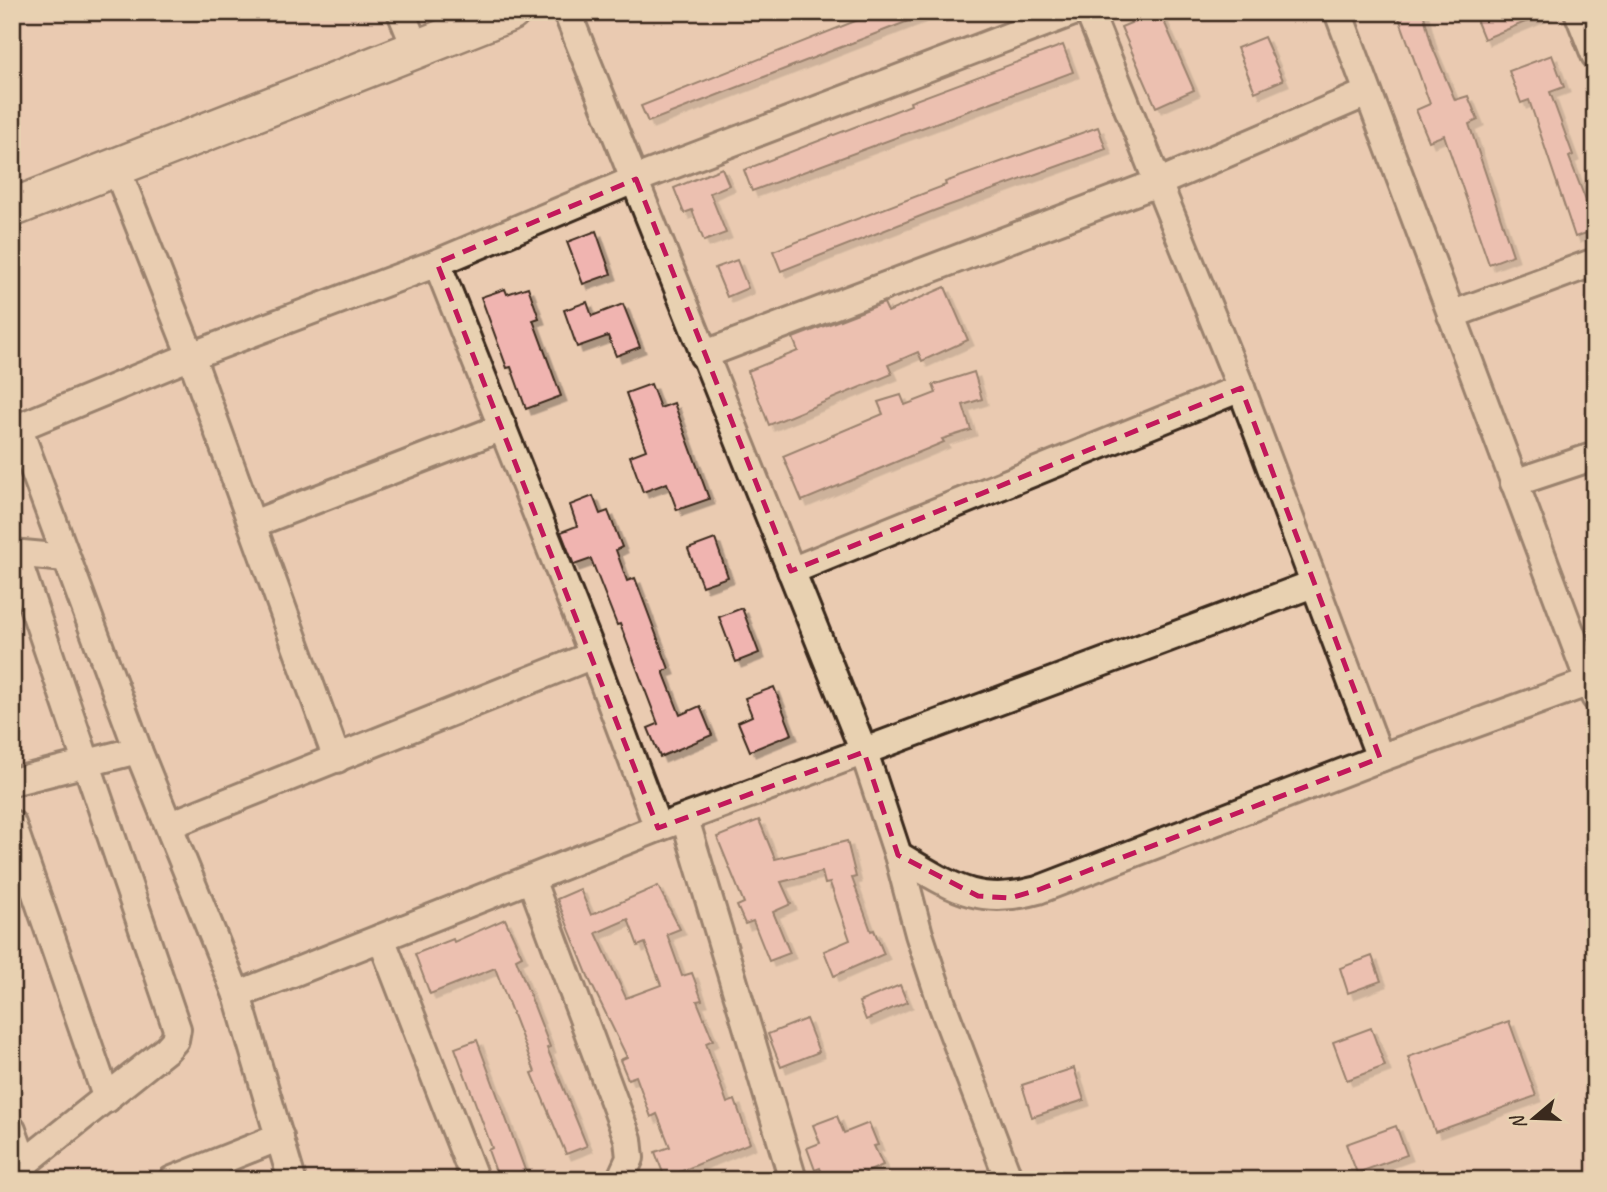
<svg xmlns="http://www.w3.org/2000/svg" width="1607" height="1192" font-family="Caveat,sans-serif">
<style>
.building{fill:#f0b4b0;stroke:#3b2a1e;stroke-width:2;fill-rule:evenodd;filter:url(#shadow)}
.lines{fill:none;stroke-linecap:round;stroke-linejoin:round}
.street-casing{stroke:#3b2a1e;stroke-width:32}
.secondary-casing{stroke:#3b2a1e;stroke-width:42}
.street{stroke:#e8d1b1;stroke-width:26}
.secondary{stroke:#e8d1b1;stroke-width:37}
.marked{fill:none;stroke:#c2185b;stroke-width:5;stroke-dasharray:14 9;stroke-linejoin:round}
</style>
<defs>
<filter id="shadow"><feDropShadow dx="5.5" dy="5.5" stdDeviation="0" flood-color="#0004"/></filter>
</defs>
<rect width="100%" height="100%" fill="#eacbb1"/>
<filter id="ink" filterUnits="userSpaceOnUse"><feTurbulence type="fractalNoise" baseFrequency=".0143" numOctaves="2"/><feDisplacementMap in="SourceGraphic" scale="14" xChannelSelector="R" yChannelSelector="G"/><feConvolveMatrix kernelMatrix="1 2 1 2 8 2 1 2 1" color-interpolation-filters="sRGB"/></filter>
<g filter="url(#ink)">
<g class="building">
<polygon points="878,12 929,13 648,122 641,106"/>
<polygon points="1126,12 1160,12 1194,90 1156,107 1121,27 1131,23"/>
<polygon points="1397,12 1423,12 1432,46 1455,100 1468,96 1478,120 1469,124 1513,255 1489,264 1444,135 1429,141 1416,110 1430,104"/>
<polygon points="1473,12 1547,12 1547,13 1484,39"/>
<polygon points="1264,37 1283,80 1255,92 1237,48"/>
<polygon points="1063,45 1073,72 752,191 744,170 911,105 910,102"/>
<polygon points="1552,55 1564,87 1550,92 1573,155 1569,157 1595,224 1595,230 1575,237 1529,100 1521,103 1509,71"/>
<polygon points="1098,127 1106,149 936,210 781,271 773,251 946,185 945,182"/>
<polygon points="722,168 729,185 710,193 726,233 704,241 692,210 684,213 674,188"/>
<polygon points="596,231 611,274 583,284 567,242"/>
<polygon points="737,260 748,288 727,297 715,268"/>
<polygon points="528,287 539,318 533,320 561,396 526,409 511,367 507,368 481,297 505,289 507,294"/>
<polygon points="945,287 968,340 922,361 918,352 888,365 892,374 769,425 748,371 798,351 793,338 884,303 888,312"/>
<polygon points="587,302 592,316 623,304 640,347 616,356 608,336 577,347 564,310"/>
<polygon points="974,372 982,399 963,405 971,430 942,439 944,442 802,501 783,456 883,414 878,402 901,395 905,405 936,393 933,385"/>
<polygon points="651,384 660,408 674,403 709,499 677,510 667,483 643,492 630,456 646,450 626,393"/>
<polygon points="593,496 600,514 608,511 622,547 616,550 627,581 635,578 669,669 663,671 680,715 700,706 712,735 660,757 648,728 658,724 620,624 617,625 591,559 574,565 561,532 577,526 570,505"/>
<polygon points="715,539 728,577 702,586 688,549"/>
<polygon points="742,608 759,653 736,662 719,617"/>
<polygon points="774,687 792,734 750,751 738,722 752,716 745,698"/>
<polygon points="759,820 775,859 847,841 856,877 852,878 871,931 874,930 884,954 834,976 824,951 850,940 830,883 825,884 822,872 781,882 791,904 773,912 790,953 769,961 753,921 745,924 737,906 744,903 717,837"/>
<path d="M 658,886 L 680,929 L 667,934 L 682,976 L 692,973 L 702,1000 L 697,1001 L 713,1040 L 706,1043 L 727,1103 L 735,1100 L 750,1143 L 665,1178 L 655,1152 L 670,1147 L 657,1114 L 651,1117 L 636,1076 L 628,1079 L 620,1060 L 627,1057 L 590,981 L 557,899 L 580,889 L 591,915 ZM 628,919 L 638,946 L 645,943 L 661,985 L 626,998 L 596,933 Z"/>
<polygon points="505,919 522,956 516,959 550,1047 547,1048 587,1146 566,1154 532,1073 535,1072 495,968 430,994 415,954 453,939 454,942"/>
<polygon points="1372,956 1381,981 1348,993 1340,968"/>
<polygon points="900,985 907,1002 866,1020 859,1002"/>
<polygon points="806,1019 819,1052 781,1067 768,1034"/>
<polygon points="1509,1021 1536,1096 1435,1132 1408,1057"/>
<polygon points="1371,1028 1385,1066 1347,1080 1333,1042"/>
<polygon points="477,1040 525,1170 499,1180 488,1150 492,1148 455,1048"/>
<polygon points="1074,1068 1084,1100 1032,1117 1022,1085"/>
<polygon points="837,1116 844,1133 869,1123 878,1145 874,1146 883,1165 850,1180 825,1180 820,1168 815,1170 807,1148 820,1143 813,1125"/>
<polygon points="1396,1126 1407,1155 1357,1173 1346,1144"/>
</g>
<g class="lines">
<defs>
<g id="street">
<polyline points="401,12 416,49"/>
<polyline points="567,12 864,752 898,855 919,934 942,1004 1009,1180"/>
<polyline points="1089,12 1241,388 1380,758"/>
<polyline points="1338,12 1595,697"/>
<polyline points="1578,12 1595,55"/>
<polyline points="116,167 191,356 337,759"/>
<polyline points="437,263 593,655 658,828"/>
<polyline points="1451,315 1595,262"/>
<polyline points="703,355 1160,182 1367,93"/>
<polyline points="18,427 138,750 237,995 292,1180"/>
<polyline points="12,430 191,356 437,263 636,179 1073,12"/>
<polyline points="1514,483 1595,456"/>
<polyline points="253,524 503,427"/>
<polyline points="12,553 66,558"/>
<polyline points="791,571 1241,388"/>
<polyline points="12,782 138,750"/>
<polyline points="685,819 793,1180"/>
<polyline points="12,824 107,1099"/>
<polyline points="170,825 593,655"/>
<path d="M 898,855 C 951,886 976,907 1038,890 L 1380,758 L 1595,680"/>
<polyline points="531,879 628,1139 630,1158 620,1180"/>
<polyline points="381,938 475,1180"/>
<polyline points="237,995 658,828 1313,584"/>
<polyline points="12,1130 25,1166"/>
<polyline points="12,1173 167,1049 175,1040 177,1029 15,553"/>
<polyline points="172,1180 280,1137"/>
</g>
<polyline id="secondary" points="12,208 511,12"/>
</defs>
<use href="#street" class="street-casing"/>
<use href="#secondary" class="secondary-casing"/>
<use href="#street" class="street"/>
<use href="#secondary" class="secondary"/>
</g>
</g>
<path d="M0 0H1607V1192H0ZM 636,179 L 791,571 L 1241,388 L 1380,758 L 1038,890 L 1010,898 L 978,896 L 898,855 L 864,752 L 658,828 L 437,263 Z" fill="#eacbb1" fill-opacity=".55" fill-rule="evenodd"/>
<path class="marked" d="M 636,179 L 791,571 L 1241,388 L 1380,758 L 1038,890 L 1010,898 L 978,896 L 898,855 L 864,752 L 658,828 L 437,263 Z"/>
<rect width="1607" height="1192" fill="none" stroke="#e8d1b1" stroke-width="42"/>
<rect x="21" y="21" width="1565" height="1150" fill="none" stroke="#3b2a1e" stroke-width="2.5" filter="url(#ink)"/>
<g transform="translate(1534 1118) rotate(251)" stroke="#e8d1b1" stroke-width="5" paint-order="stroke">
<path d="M0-5L12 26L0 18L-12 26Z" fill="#3b2a1e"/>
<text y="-10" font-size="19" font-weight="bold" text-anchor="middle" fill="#3b2a1e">N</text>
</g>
</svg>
